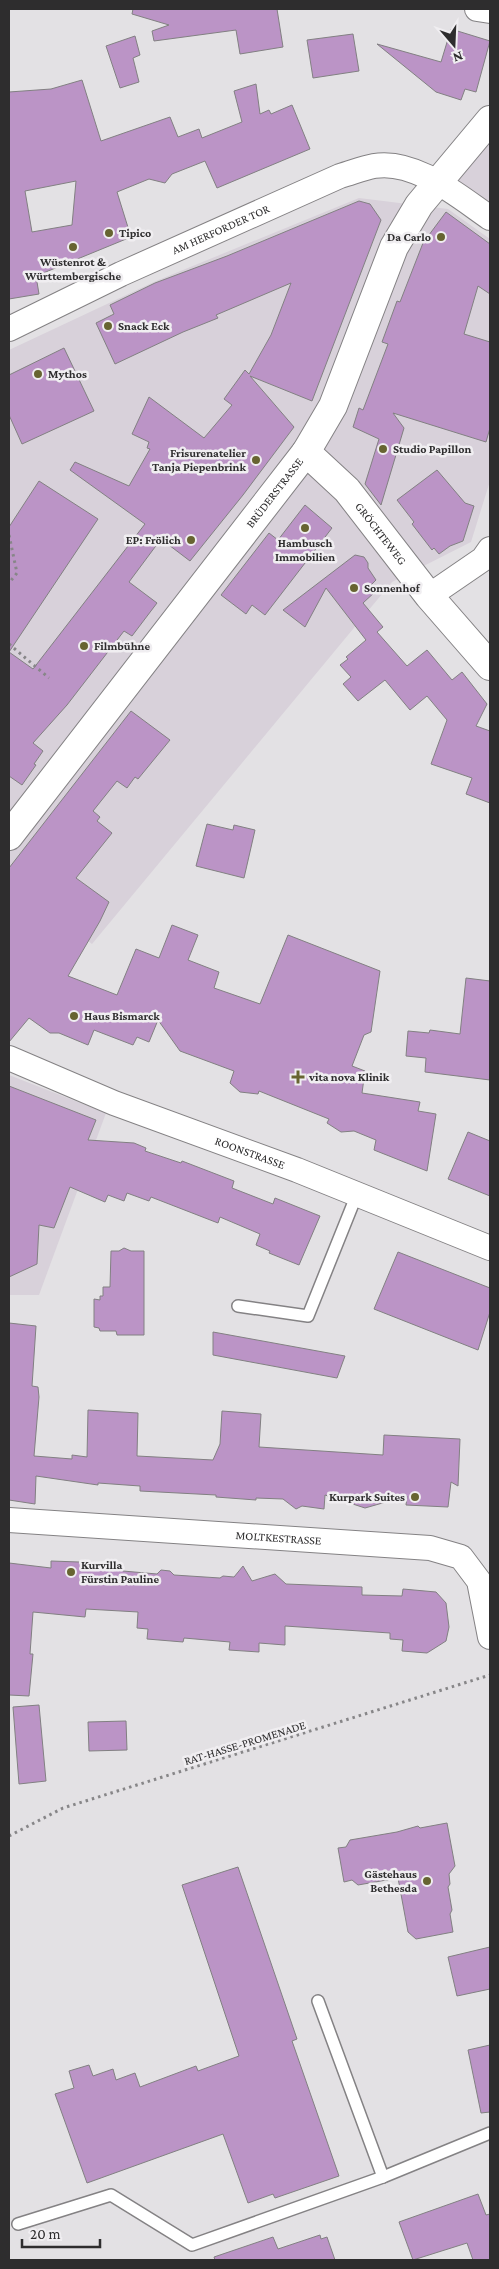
<svg xmlns="http://www.w3.org/2000/svg" width="499" height="2269" font-family="'Crimson Pro',serif">
<style>
.built{fill:#d8d1da}
.building{fill:#bb94c6;stroke:#828082;fill-rule:evenodd}
.lines{fill:none;stroke-linecap:round;stroke-linejoin:round}
.service-casing{stroke:#848284;stroke-width:14}
.minor-casing{stroke:#848284;stroke-width:26}
.tertiary-casing{stroke:#848284;stroke-width:30}
.secondary-casing{stroke:#848284;stroke-width:30}
.path{stroke:#878688;stroke-width:3;stroke-dasharray:2.5 4;stroke-linecap:butt}
.service{stroke:#fff;stroke-width:11}
.minor{stroke:#fff;stroke-width:24}
.tertiary{stroke:#fff;stroke-width:28}
.secondary{stroke:#fff;stroke-width:28}
.poi-dot{fill:#676431;stroke:#f0eef1;stroke-width:2}
.labels{text-anchor:middle;stroke-width:5;stroke-linejoin:round;paint-order:stroke}
.street-label{font-size:12px;fill:#2e2d2e;stroke:#f0eef1}
.poi-label{font-size:12px;font-weight:bold;fill:#2e2d2e;stroke:#f0eef1;text-anchor:start}
</style>
<rect width="100%" height="100%" fill="#e3e1e4"/>
<g class="built">
<polygon points="490,139 490,209 451,184"/>
<polygon points="359,198 448,209 490,239 490,481 471,542 392,582 92,944 9,878 9,575 15,573 9,550 9,350 156,281"/>
<polygon points="9,1075 106,1113 39,1295 9,1295"/>
</g>
<g class="building">
<polygon points="133,9 277,9 283,47 240,54 236,30 154,41 152,31 169,25 132,14"/>
<polygon points="451,29 490,41 476,92 465,89 461,100 436,92 377,44 441,62"/>
<polygon points="353,34 359,71 313,78 307,40"/>
<polygon points="135,36 140,55 133,58 139,82 120,88 106,46"/>
<path d="M 82,80 L 101,141 L 170,117 L 178,137 L 199,129 L 202,138 L 242,122 L 234,91 L 256,84 L 260,114 L 269,110 L 271,114 L 292,105 L 310,149 L 217,188 L 205,161 L 172,174 L 165,183 L 149,179 L 117,192 L 131,237 L 36,276 L 39,294 L 9,299 L 9,92 L 51,89 ZM 76,181 L 72,225 L 32,232 L 25,191 Z"/>
<polygon points="359,201 370,204 381,220 312,401 250,376 294,427 243,495 190,561 161,539 129,582 157,603 132,636 124,631 67,705 33,743 43,751 34,764 36,765 22,785 9,776 9,527 39,481 98,519 9,652 33,669 145,524 70,470 75,462 129,486 150,449 147,448 149,442 132,434 149,397 204,438 232,405 224,399 245,370 249,374 271,335 291,283 216,315 218,318 183,332 115,364 96,323 114,314 110,305 155,283 227,256"/>
<polygon points="446,212 490,244 490,294 478,286 464,334 490,342 490,428 486,442 393,413 404,428 381,505 365,484 379,439 353,427 359,408 363,410 388,344 382,342 397,301 400,302 423,243"/>
<polygon points="64,348 94,411 22,444 9,415 9,375"/>
<polygon points="437,470 465,503 474,506 463,541 450,546 439,554 434,548 432,550 412,524 414,522 397,500"/>
<polygon points="305,505 332,528 265,615 252,605 246,614 221,595 269,533 278,540"/>
<polygon points="355,555 364,557 368,563 368,568 376,580 371,585 376,591 363,603 383,627 377,632 407,666 427,650 452,680 462,672 487,704 476,726 490,731 490,803 466,794 472,778 431,764 447,720 427,696 410,710 385,680 358,701 343,684 351,677 340,665 348,659 346,657 366,640 326,588 305,627 283,610"/>
<polygon points="131,711 170,740 138,779 135,777 127,788 117,781 93,811 100,817 97,821 112,833 76,878 109,902 100,921 68,976 117,995 136,949 159,958 172,925 198,935 188,960 219,972 214,988 260,1004 288,935 380,971 371,1032 364,1035 352,1066 365,1071 362,1093 420,1102 418,1111 436,1114 427,1171 374,1150 376,1140 354,1131 341,1132 327,1123 329,1119 259,1091 258,1094 240,1092 230,1083 234,1071 180,1051 158,1020 149,1042 137,1037 133,1045 94,1030 88,1045 59,1033 50,1033 29,1018 9,1042 9,868"/>
<polygon points="207,824 233,830 234,825 255,830 244,878 196,866"/>
<polygon points="466,978 490,981 490,1080 425,1072 426,1058 406,1056 408,1031 429,1033 430,1030 460,1034"/>
<polygon points="9,1086 96,1120 88,1140 134,1143 146,1148 145,1151 181,1163 182,1161 234,1181 232,1188 273,1204 275,1198 320,1216 299,1265 269,1253 270,1251 256,1245 260,1234 220,1217 218,1223 151,1197 149,1201 127,1193 124,1201 108,1195 105,1202 70,1187 54,1228 39,1225 37,1264 9,1277"/>
<polygon points="468,1132 490,1141 490,1196 448,1179"/>
<polygon points="124,1248 131,1251 144,1251 144,1335 117,1335 116,1331 100,1331 99,1328 94,1327 94,1299 100,1300 100,1296 103,1296 103,1287 110,1287 111,1251 119,1251"/>
<polygon points="398,1252 490,1288 490,1312 478,1350 374,1309"/>
<polygon points="9,1323 36,1326 32,1386 38,1387 39,1397 34,1456 72,1459 72,1455 87,1457 88,1410 138,1413 137,1456 213,1460 220,1444 222,1411 261,1414 259,1447 383,1455 384,1435 460,1439 458,1486 451,1482 448,1507 406,1505 407,1496 365,1508 325,1495 324,1509 302,1506 296,1509 283,1499 256,1498 256,1500 216,1497 216,1495 140,1491 140,1486 98,1483 98,1485 36,1476 35,1504 9,1500"/>
<polygon points="213,1332 345,1356 337,1378 213,1355"/>
<polygon points="51,1561 107,1563 107,1565 123,1567 123,1571 157,1574 161,1570 170,1571 174,1575 220,1578 223,1576 234,1577 243,1566 252,1581 275,1574 286,1584 362,1587 362,1595 402,1596 403,1589 436,1592 446,1603 449,1627 446,1641 427,1653 402,1651 403,1640 390,1639 390,1633 285,1626 285,1645 259,1643 259,1652 229,1650 230,1642 184,1638 183,1642 147,1639 148,1629 137,1628 138,1612 86,1609 85,1617 33,1612 30,1654 33,1654 29,1696 9,1695 9,1563 51,1568"/>
<polygon points="39,1705 46,1781 19,1784 13,1707"/>
<polygon points="126,1721 127,1750 89,1751 88,1722"/>
<polygon points="447,1823 455,1866 449,1874 450,1884 448,1887 452,1910 450,1914 453,1932 416,1939 408,1932 398,1878 358,1885 352,1880 344,1882 338,1848 346,1847 350,1840 397,1832 418,1826 420,1828"/>
<polygon points="238,1867 297,2039 292,2041 339,2176 275,2198 273,2194 248,2203 223,2134 87,2183 55,2094 74,2088 69,2071 89,2065 93,2076 113,2069 116,2080 135,2073 140,2087 196,2066 198,2071 239,2056 182,1885"/>
<polygon points="490,1947 490,1989 457,1996 448,1957"/>
<polygon points="490,2045 490,2112 481,2113 468,2050"/>
<polygon points="478,2194 486,2215 490,2214 490,2260 473,2260 467,2243 413,2260 399,2222"/>
<polygon points="320,2235 321,2239 327,2237 335,2260 215,2260 214,2257 273,2237 278,2249"/>
</g>
<g class="lines">
<defs>
<g id="service">
<polyline points="238,1306 308,1316 357,1194"/>
<polyline points="318,2001 383,2177"/>
<polyline points="18,2224 111,2195 192,2245 383,2177 490,2133"/>
</g>
<g id="minor">
<polyline points="477,9 490,11"/>
<path id="s1" d="M 9,329 L 121,274 L 340,176 C 351,173 363,168 374,166 C 415,159 458,196 490,218"/>
<polyline points="429,596 483,559 490,549"/>
<path id="s2" d="M 9,1058 L 114,1103 L 297,1170 L 490,1248"/>
<path id="s3" d="M 9,1520 L 430,1548 L 461,1557 L 479,1581 L 490,1637"/>
</g>
<g id="tertiary">
<path id="s4" d="M 306,452 L 347,490 L 429,596 L 490,666"/>
</g>
<g id="secondary">
<path id="s5" d="M 9,836 L 306,452 L 333,406 L 394,247 L 419,205 L 490,120"/>
</g>
</defs>
<use href="#service" class="service-casing"/>
<use href="#minor" class="minor-casing"/>
<use href="#tertiary" class="tertiary-casing"/>
<use href="#secondary" class="secondary-casing"/>
<g class="path">
<polyline points="9,535 17,573 9,583"/>
<polyline points="9,644 49,678"/>
<polyline points="9,1836 63,1808 490,1675"/>
</g>
<use href="#service" class="service"/>
<use href="#minor" class="minor"/>
<use href="#tertiary" class="tertiary"/>
<use href="#secondary" class="secondary"/>
</g>
<g class="poi-dot">
<circle cx="109" cy="233" r="5"/>
<circle cx="441" cy="237" r="5"/>
<circle cx="73" cy="247" r="5"/>
<circle cx="108" cy="326" r="5"/>
<circle cx="38" cy="374" r="5"/>
<circle cx="383" cy="449" r="5"/>
<circle cx="256" cy="460" r="5"/>
<circle cx="305" cy="528" r="5"/>
<circle cx="191" cy="540" r="5"/>
<circle cx="354" cy="588" r="5"/>
<circle cx="84" cy="646" r="5"/>
<circle cx="74" cy="1016" r="5"/>
<path d="M295.5 1069.5h5v5h5v5h-5v5h-5v-5h-5v-5h5z"/>
<circle cx="415" cy="1497" r="5"/>
<circle cx="71" cy="1572" r="5"/>
<circle cx="427" cy="1881" r="5"/>
</g>
<g class="labels">
<g class="street-label">
<text dy="4" stroke="none"><textPath href="#s1" startOffset="234">AM HERFORDER TOR</textPath></text>
<text dy="4" stroke="none"><textPath href="#s5" startOffset="434">BRÜDERSTRASSE</textPath></text>
<text dy="4" stroke="none"><textPath href="#s4" startOffset="111">GRÖCHTEWEG</textPath></text>
<text dy="4" stroke="none"><textPath href="#s2" startOffset="259">ROONSTRASSE</textPath></text>
<text dy="4" stroke="none"><textPath href="#s3" startOffset="270">MOLTKESTRASSE</textPath></text>
<text transform="translate(245 1743) rotate(-17)" y="4">RAT-HASSE-PROMENADE</text>
</g>
<g class="poi-label">
<text x="119" y="237">Tipico</text>
<text x="431" y="241" text-anchor="end">Da Carlo</text>
<text x="73" y="266" text-anchor="middle">Wüstenrot &amp;<tspan x="73" dy="14">Württembergische</tspan></text>
<text x="118" y="330">Snack Eck</text>
<text x="48" y="378">Mythos</text>
<text x="393" y="453">Studio Papillon</text>
<text x="246" y="457" text-anchor="end">Frisurenatelier<tspan x="246" dy="14">Tanja Piepenbrink</tspan></text>
<text x="181" y="544" text-anchor="end">EP: Frölich</text>
<text x="305" y="547" text-anchor="middle">Hambusch<tspan x="305" dy="14">Immobilien</tspan></text>
<text x="364" y="592">Sonnenhof</text>
<text x="94" y="650">Filmbühne</text>
<text x="84" y="1020">Haus Bismarck</text>
<text x="309" y="1081">vita nova Klinik</text>
<text x="405" y="1501" text-anchor="end">Kurpark Suites</text>
<text x="81" y="1569">Kurvilla<tspan x="81" dy="14">Fürstin Pauline</tspan></text>
<text x="417" y="1878" text-anchor="end">Gästehaus<tspan x="417" dy="14">Bethesda</tspan></text>
</g>
</g>
<rect width="499" height="2269" fill="none" stroke="#2e2d2e" stroke-width="20"/>
<g transform="translate(454 45) rotate(161)" stroke="#f0eef1" stroke-width="4" paint-order="stroke">
<path d="M0-4L9 19L0 12L-9 19Z" fill="#2e2d2e"/>
<text y="-8" font-size="14" font-weight="bold" text-anchor="middle" fill="#2e2d2e">N</text>
</g>
<path d="M22 2239v8h78v-8" fill="none" stroke="#2e2d2e" stroke-width="2.5"/>
<text x="30" y="2239" font-size="15" fill="#2e2d2e" stroke="#f0eef1" stroke-width="4" paint-order="stroke">20 m</text>
</svg>
